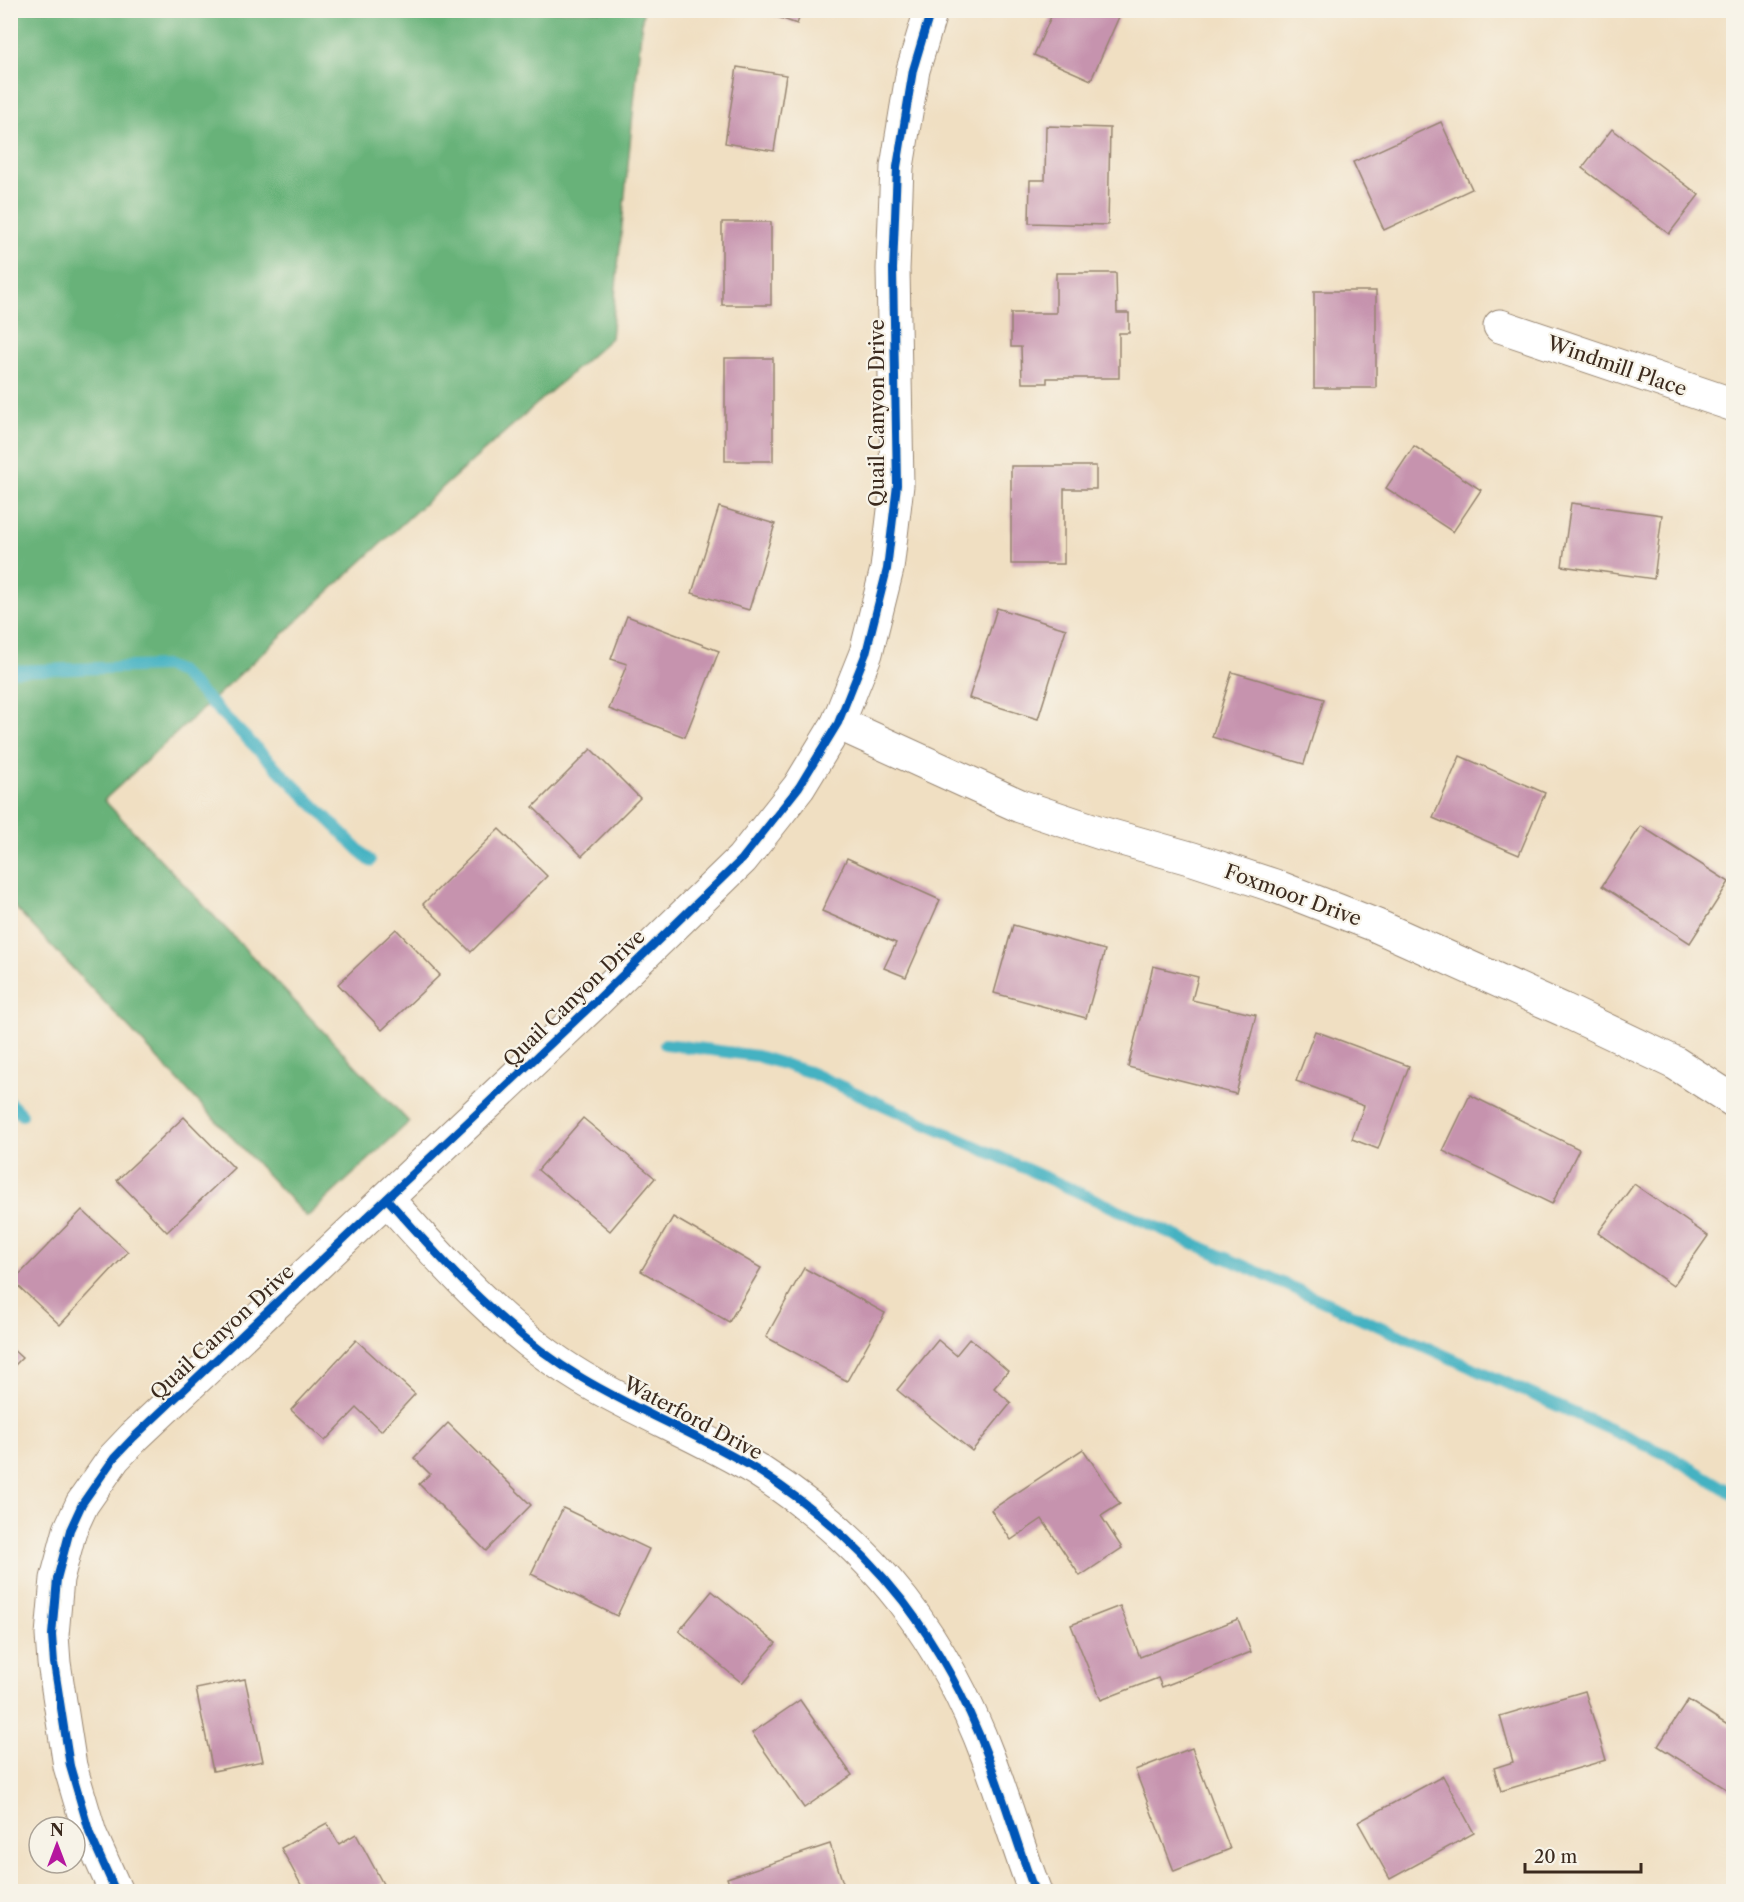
<svg xmlns="http://www.w3.org/2000/svg" width="1744" height="1902" font-family="'Libre Caslon Text',serif">
<style>
.forest{fill:#68b279;stroke:#526e4c;stroke-width:1.5}
.lines{fill:none;stroke-linecap:round;stroke-linejoin:round}
.stream{stroke:#45b2c2;stroke-width:12}
.building{fill:#c693ae}
.street-casing{stroke:#968470;stroke-width:35}
.street{stroke:#fff;stroke-width:33}
.cycleway-casing{stroke:#f7f3e8;stroke-width:11}
.cycleway{stroke:#0057b8;stroke-width:8}
.labels{text-anchor:middle;stroke-width:4.5;stroke-linejoin:round;paint-order:stroke}
.street-label{font-size:20px;fill:#3b2a1e;stroke:#f7f3e8}
</style>
<rect width="100%" height="100%" fill="#f7f3e8"/>
<filter id="ink" filterUnits="userSpaceOnUse"><feTurbulence type="fractalNoise" baseFrequency=".0167" numOctaves="2"/><feDisplacementMap in="SourceGraphic" scale="12" xChannelSelector="R" yChannelSelector="G"/><feConvolveMatrix kernelMatrix="1 2 1 2 8 2 1 2 1" color-interpolation-filters="sRGB"/></filter>
<filter id="wash" filterUnits="userSpaceOnUse"><feTurbulence type="fractalNoise" baseFrequency=".008" numOctaves="4" result="noise"/><feDisplacementMap in="SourceGraphic" scale="24" xChannelSelector="R" yChannelSelector="G"/><feGaussianBlur stdDeviation="1.35" result="paint"/><feColorMatrix in="noise" values="0 0 0 0 0 0 0 0 0 0 0 0 0 0 0 0 0 1.4 0 .05"/><feComposite in="paint" operator="in"/></filter>
<g filter="url(#wash)">
<rect width="100%" height="100%" fill="#f0dfc2"/>
<polygon class="forest" points="11,10 643,11 611,338 415,512 104,800 409,1122 307,1217 11,903"/>
<g class="lines">
<g class="stream">
<polyline points="10,671 166,666 180,672 370,861"/>
<polyline points="665,1044 757,1056 809,1072 1670,1456 1734,1494"/>
<polyline points="10,1103 22,1115"/>
</g>
</g>
<g id="blocks">
<g class="building">
<polygon points="758,10 802,10 797,24"/>
<polygon points="1054,10 1122,10 1091,80 1034,55"/>
<polygon points="737,67 786,75 774,151 725,143"/>
<polygon points="1441,122 1472,189 1384,230 1353,162"/>
<polygon points="1046,126 1110,128 1108,225 1029,223 1030,180 1045,180"/>
<polygon points="1612,129 1699,195 1669,234 1582,168"/>
<rect x="722" y="222" width="49" height="83"/>
<polygon points="1056,273 1116,273 1117,313 1129,313 1129,333 1119,333 1119,378 1047,378 1047,383 1022,383 1021,347 1011,347 1011,313 1056,313"/>
<rect x="1314" y="291" width="62" height="97"/>
<rect x="725" y="358" width="48" height="103"/>
<polygon points="1414,446 1481,490 1453,532 1386,488"/>
<polygon points="1011,466 1096,466 1096,489 1064,489 1064,564 1011,564"/>
<polygon points="1571,503 1662,515 1654,579 1562,566"/>
<polygon points="719,507 775,524 749,610 692,593"/>
<polygon points="997,608 1066,629 1038,719 969,698"/>
<polygon points="627,616 719,651 685,737 609,709 627,664 611,659"/>
<polygon points="1232,672 1324,699 1304,764 1212,737"/>
<polygon points="591,749 640,798 582,856 533,807"/>
<polygon points="1460,756 1545,793 1519,855 1433,818"/>
<polygon points="1641,826 1729,882 1690,943 1602,886"/>
<polygon points="499,829 547,876 471,952 423,904"/>
<polygon points="847,858 940,900 906,977 884,968 896,943 822,911"/>
<polygon points="1013,925 1105,950 1086,1018 994,993"/>
<polygon points="396,929 440,975 382,1030 338,984"/>
<polygon points="1153,966 1198,977 1192,1000 1256,1015 1236,1094 1128,1067"/>
<polygon points="1315,1031 1409,1066 1378,1149 1352,1139 1364,1106 1296,1081"/>
<polygon points="1470,1095 1579,1149 1552,1204 1443,1151"/>
<polygon points="184,1117 234,1168 167,1232 117,1180"/>
<polygon points="583,1118 655,1178 610,1231 538,1170"/>
<polygon points="1634,1184 1708,1236 1673,1286 1598,1233"/>
<polygon points="82,1210 128,1252 60,1325 13,1281"/>
<polygon points="673,1217 761,1268 729,1322 641,1271"/>
<polygon points="804,1268 885,1313 847,1381 766,1337"/>
<polygon points="970,1338 1008,1371 994,1388 1011,1403 972,1451 897,1390 938,1340 956,1355"/>
<polygon points="356,1340 415,1394 381,1431 357,1408 325,1441 291,1410"/>
<polygon points="10,1347 22,1358 10,1370"/>
<polygon points="448,1423 531,1505 486,1551 419,1484 430,1474 414,1458"/>
<polygon points="1083,1449 1120,1504 1101,1516 1122,1548 1080,1576 1042,1519 1011,1540 991,1510"/>
<polygon points="563,1508 649,1549 617,1616 531,1574"/>
<polygon points="712,1591 776,1643 742,1683 679,1631"/>
<polygon points="1120,1606 1140,1657 1238,1619 1251,1652 1162,1687 1158,1678 1101,1700 1071,1625"/>
<polygon points="245,1679 263,1761 213,1771 196,1689"/>
<polygon points="1585,1691 1606,1760 1501,1791 1494,1768 1513,1762 1500,1716"/>
<polygon points="800,1700 852,1775 804,1808 752,1733"/>
<polygon points="1688,1700 1734,1729 1734,1794 1658,1746"/>
<polygon points="1192,1748 1230,1849 1174,1871 1135,1770"/>
<polygon points="1443,1776 1474,1833 1390,1879 1358,1822"/>
<polygon points="327,1823 339,1844 356,1834 383,1884 369,1892 305,1892 281,1848"/>
<polygon points="830,1844 846,1892 732,1892 727,1878"/>
</g>
</g>
</g>
<g filter="url(#ink)">
<use href="#blocks" fill-opacity="0" stroke="#968470" stroke-width="1.5"/>
<g class="lines">
<defs>
<g id="street">
<polyline points="1500,326 1734,405"/>
<polyline points="838,723 1020,806 1101,833 1193,859 1275,886 1375,925 1564,1010 1675,1063 1734,1101"/>
<path d="M 387,1199 C 446,1265 505,1332 582,1378 C 639,1412 701,1436 757,1470 C 812,1505 863,1550 903,1601 C 939,1648 967,1701 988,1757 C 1005,1801 1018,1847 1035,1892"/>
<polyline points="116,1892 90,1834 70,1766 54,1663 52,1635 57,1579 70,1530 82,1504 114,1458 134,1437 595,1002 742,859 799,787 838,723 866,653 887,569 897,485 893,269 897,167 913,70 931,10"/>
</g>
</defs>
<use href="#street" class="street-casing"/>
<use href="#street" class="street"/>
<defs>
<g id="cycleway">
<path d="M 387,1199 C 446,1265 505,1332 582,1378 C 639,1412 701,1436 757,1470 C 812,1505 863,1550 903,1601 C 939,1648 967,1701 988,1757 C 1005,1801 1018,1847 1035,1892"/>
<polyline points="116,1892 90,1834 70,1766 54,1663 52,1635 57,1579 70,1530 82,1504 114,1458 134,1437 595,1002 742,859 799,787 838,723 866,653 887,569 897,485 893,269 897,167 913,70 931,10"/>
</g>
</defs>
<use href="#cycleway" class="cycleway-casing"/>
<use href="#cycleway" class="cycleway"/>
</g>
</g>
<g class="labels">
<g class="street-label">
<text transform="translate(1617 366) rotate(19)" y="7">Windmill Place</text>
<text transform="translate(877 413) rotate(-90)" y="7">Quail Canyon Drive</text>
<text transform="translate(1293 895) rotate(20)" y="7">Foxmoor Drive</text>
<text transform="translate(574 998) rotate(-44)" y="7">Quail Canyon Drive</text>
<text transform="translate(222 1332) rotate(-43)" y="7">Quail Canyon Drive</text>
<text transform="translate(693 1418) rotate(28)" y="7">Waterford Drive</text>
</g>
</g>
<rect width="1744" height="1902" fill="none" stroke="#f7f3e8" stroke-width="36"/>
<g transform="translate(57 1845)"><circle r="28" fill="#f7f3e8" stroke="#aca397" stroke-width="1.5"/>
<path d="M0-4.5L10 22L0 15L-10 22Z" fill="#b5179e"/>
<text y="-9" font-size="16" font-weight="bold" text-anchor="middle" fill="#3b2a1e">N</text>
</g>
<path d="M1525 1863v9h116v-9" fill="none" stroke="#3b2a1e" stroke-width="3"/>
<text x="1534" y="1863" font-size="18" fill="#3b2a1e" stroke="#f7f3e8" stroke-width="4.5" paint-order="stroke">20 m</text>
</svg>
